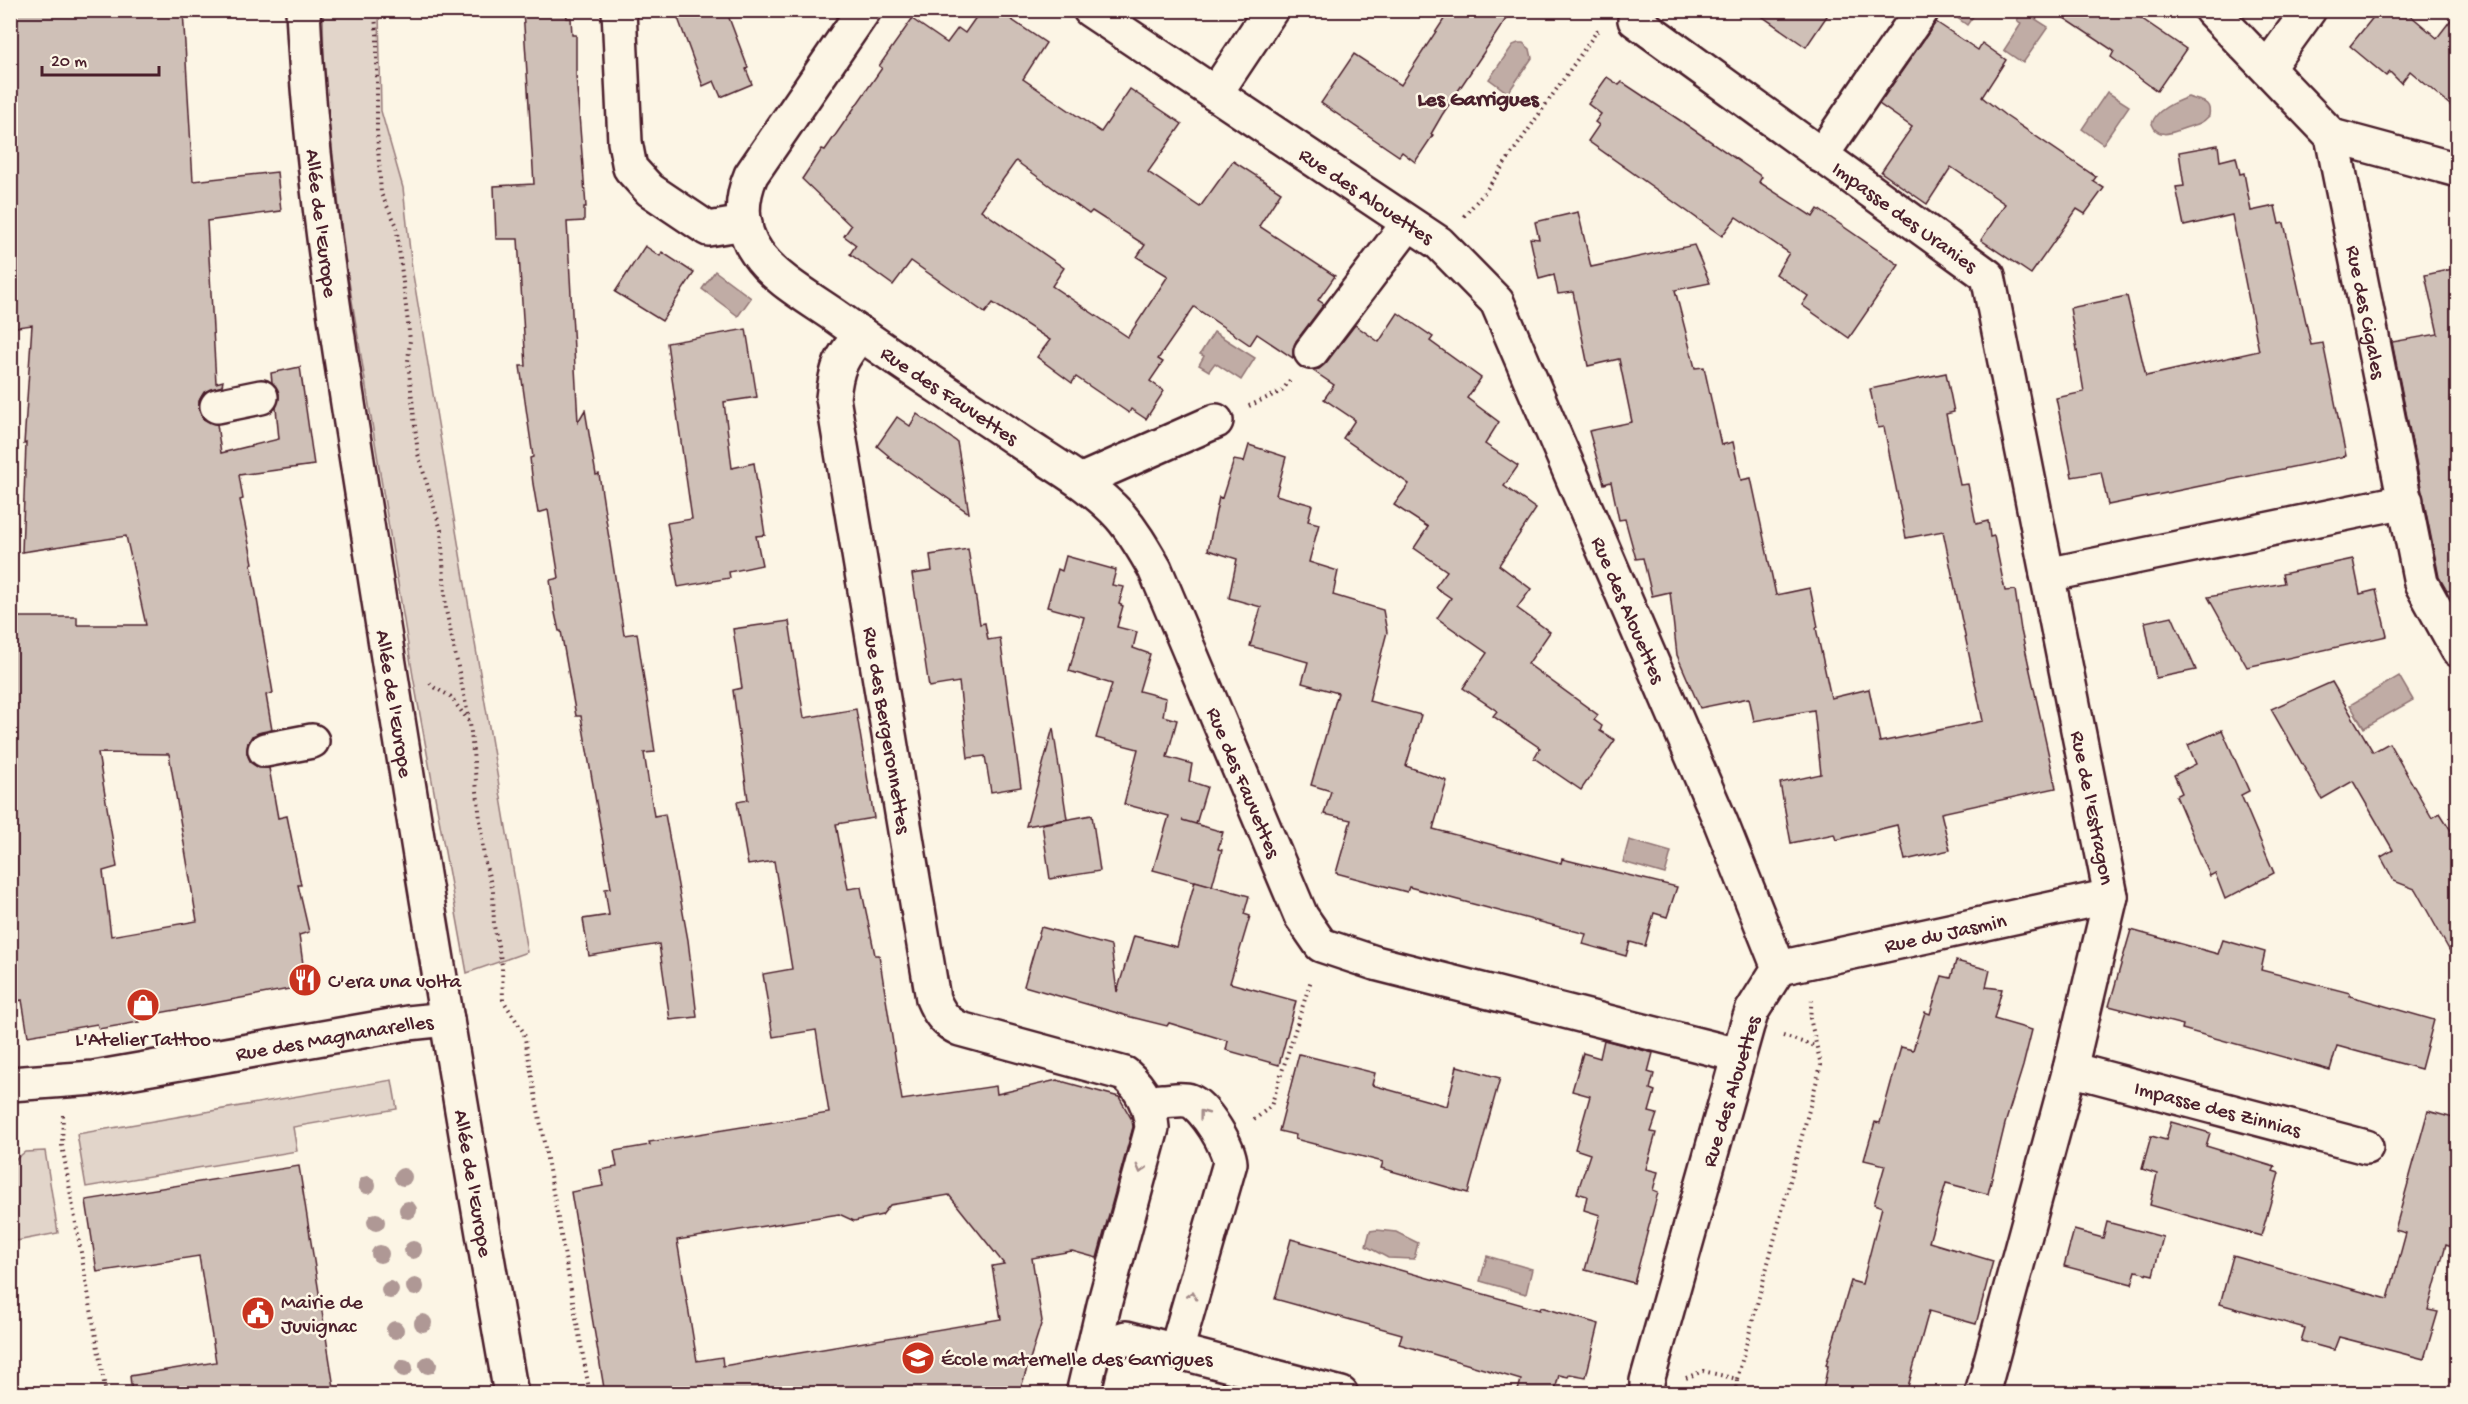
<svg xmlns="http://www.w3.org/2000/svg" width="2468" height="1404" font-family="'Gochi Hand',sans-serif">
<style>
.green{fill:#e2d5ca;stroke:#967a7a;stroke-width:1.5}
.water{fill:#c0aca5;stroke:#917474;stroke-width:1.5}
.building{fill:#cfc0b7;stroke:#4a1f2b;stroke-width:1.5;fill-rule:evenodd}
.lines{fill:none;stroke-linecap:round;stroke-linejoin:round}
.minor-casing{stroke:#4a1f2b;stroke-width:38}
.path{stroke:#4a1f2b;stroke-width:4;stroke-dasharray:1.5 4.5;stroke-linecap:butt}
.minor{stroke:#fcf5e5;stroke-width:33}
.tree{fill:#af9895}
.oneway{stroke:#a38a88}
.labels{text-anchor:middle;stroke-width:5;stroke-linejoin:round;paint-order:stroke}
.street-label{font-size:21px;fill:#4a1f2b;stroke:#fcf5e5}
.poi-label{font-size:21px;fill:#4a1f2b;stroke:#fcf5e5;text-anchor:start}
.neighbourhood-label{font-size:22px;font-weight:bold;fill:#4a1f2b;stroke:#fcf5e5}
</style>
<rect width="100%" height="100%" fill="#fcf5e5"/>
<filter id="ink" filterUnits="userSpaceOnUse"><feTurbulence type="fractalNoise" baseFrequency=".0167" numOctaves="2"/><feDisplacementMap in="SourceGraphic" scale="12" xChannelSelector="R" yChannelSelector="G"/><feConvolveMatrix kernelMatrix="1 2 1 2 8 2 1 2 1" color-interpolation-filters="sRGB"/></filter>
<g filter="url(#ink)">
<g class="green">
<polygon points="323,11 379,11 381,111 403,188 412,269 527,952 467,973 413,676 345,257 324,81"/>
<polygon points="392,1080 397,1109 293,1127 297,1151 86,1187 77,1134"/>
<polygon points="45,1151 58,1233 11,1242 11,1163 25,1152"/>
</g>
<g class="water">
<polygon points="1948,11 1948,10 1977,11 1967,25"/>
<polygon points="2023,11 2048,27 2023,63 2004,50 2021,24 2017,20"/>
<polygon points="1518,43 1523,43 1530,49 1532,58 1508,93 1489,79 1513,45"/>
<polygon points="2107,92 2129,106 2103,144 2082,129"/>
<path d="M 2188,97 C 2199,102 2212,99 2209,116 C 2200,126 2194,124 2182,129 C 2171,133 2158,139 2152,124 C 2155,110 2175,102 2188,97 Z"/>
<polygon points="715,271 751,298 738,316 702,289"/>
<polygon points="1214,332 1255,358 1241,380 1215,363 1209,371 1199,365 1204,356 1200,354"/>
<polygon points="2399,676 2413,700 2364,728 2350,705"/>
<polygon points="1629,840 1671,852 1665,874 1623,862"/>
<polygon points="1377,1230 1396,1232 1418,1243 1414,1259 1388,1258 1366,1246 1370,1231"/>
<polygon points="1487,1256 1532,1269 1526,1294 1480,1281"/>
</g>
<g class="building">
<path d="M 10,10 L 183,10 L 193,181 L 277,172 L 281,211 L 207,221 L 216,383 L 223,381 L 222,386 L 204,392 L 199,401 L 199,410 L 203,419 L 217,424 L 221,453 L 279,439 L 276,408 L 279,394 L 272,382 L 271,373 L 300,367 L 314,465 L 239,475 L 243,499 L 240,500 L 253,563 L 251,564 L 273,693 L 266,695 L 272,730 L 252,736 L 248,743 L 247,753 L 251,763 L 259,768 L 269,768 L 278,818 L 287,816 L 301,885 L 298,885 L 309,932 L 299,935 L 306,986 L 137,1017 L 139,1022 L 99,1029 L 97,1024 L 28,1036 L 22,1000 L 10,1003 L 10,617 L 77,617 L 77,625 L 146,625 L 126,536 L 22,552 L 26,443 L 24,444 L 32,325 L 10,328 ZM 98,753 L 169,754 L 197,921 L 111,936 L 103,871 L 117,867 Z"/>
<polygon points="523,10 566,10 567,18 571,18 572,35 576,35 576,75 586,207 584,207 584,221 567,222 578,422 585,410 596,475 599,474 624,635 637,633 655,752 644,753 654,816 665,814 688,940 697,1017 670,1020 659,944 589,956 583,919 609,915 605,889 611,888 581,716 576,716 561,631 559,631 555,613 550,580 559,578 548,510 538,513 533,484 530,458 533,457 520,366 526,366 518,239 496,239 494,186 534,184"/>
<polygon points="675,10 726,10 748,68 746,69 752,84 721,97 714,81 703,86"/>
<path d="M 981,10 L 997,10 L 1046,43 L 1023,79 L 1101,132 L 1130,89 L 1182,124 L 1148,172 L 1200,207 L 1233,161 L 1281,192 L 1259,226 L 1335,276 L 1318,300 L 1324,304 L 1296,341 L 1293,349 L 1293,358 L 1257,334 L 1250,345 L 1194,307 L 1158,359 L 1163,362 L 1150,381 L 1164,391 L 1146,419 L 1131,409 L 1129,413 L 1076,377 L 1072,383 L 1037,357 L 1050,340 L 993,303 L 985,313 L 911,261 L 893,285 L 850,254 L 856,245 L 844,236 L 851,226 L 802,179 L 822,149 L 825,150 L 882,68 L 879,66 L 912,19 L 947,43 L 958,28 L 965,33 ZM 1016,161 L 1089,214 L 1092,211 L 1145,245 L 1137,257 L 1168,276 L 1128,337 L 1052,286 L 1064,268 L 981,210 Z"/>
<polygon points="1450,10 1512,10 1442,115 1431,134 1433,135 1415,162 1402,152 1399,156 1321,103 1354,54 1401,85"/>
<polygon points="1753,10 1831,10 1806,47"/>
<polygon points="2052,10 2129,10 2186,49 2157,91 2111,57 2114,51"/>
<polygon points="2379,10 2404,10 2437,38 2457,12 2457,111 2410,71 2401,83 2390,72 2386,76 2350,46"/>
<polygon points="1936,22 1978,50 1982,43 2006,60 1982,97 2006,116 2096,177 2093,181 2104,188 2085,214 2077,209 2031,274 1981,240 2005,204 1951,167 1927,204 1881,172 1912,127 1879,104"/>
<polygon points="1607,77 1619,85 1622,82 1684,123 1762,177 1759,182 1813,217 1818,209 1899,265 1849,338 1802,305 1808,296 1776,274 1789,253 1736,217 1722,236 1588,141 1599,125 1595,122 1601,114 1588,104"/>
<polygon points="2218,145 2220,161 2236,157 2240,174 2244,173 2251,211 2275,206 2279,224 2284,223 2311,345 2323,343 2346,456 2108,505 2101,472 2072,477 2068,456 2056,398 2084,392 2070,308 2127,296 2146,376 2259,351 2232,215 2184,226 2176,187 2184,186 2179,152"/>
<polygon points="1578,212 1591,267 1694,245 1710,283 1675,290 1695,368 1704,367 1721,445 1733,442 1741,480 1751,478 1776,595 1810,588 1818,627 1816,628 1831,698 1869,689 1880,742 1983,721 1943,531 1906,538 1884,427 1878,428 1870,389 1946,373 1954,412 1946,414 1960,485 1968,484 1976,524 1988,521 1990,537 1994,536 2005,591 2015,590 2021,630 2056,788 1941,813 1950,850 1905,860 1897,825 1836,840 1834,834 1791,843 1780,783 1821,774 1814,710 1754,721 1749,698 1700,708 1677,655 1670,592 1652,596 1643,558 1636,559 1625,519 1619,520 1611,482 1604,484 1589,431 1632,422 1619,359 1588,366 1573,292 1558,294 1554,275 1539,279 1530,238 1539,239 1535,222"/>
<polygon points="645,246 660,256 662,252 694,273 662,321 615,292"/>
<polygon points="2457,268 2457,590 2447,591 2439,577 2392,342 2438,334 2425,275"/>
<polygon points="1398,313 1433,337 1430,341 1481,378 1467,398 1499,422 1485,444 1518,466 1504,486 1536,509 1499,565 1531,589 1517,608 1550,632 1528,664 1598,715 1594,720 1602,726 1600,731 1615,740 1581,790 1534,758 1540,748 1493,716 1497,711 1463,688 1487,653 1437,618 1451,598 1435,587 1447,571 1414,548 1428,527 1394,505 1409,484 1343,438 1355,420 1324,399 1334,385 1312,370 1319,369 1326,363 1355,325 1379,342"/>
<polygon points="746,329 757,397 724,402 732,468 754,463 765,535 756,536 762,565 729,572 730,578 678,587 667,523 692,519 667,343"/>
<polygon points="917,414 957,442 969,513 888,457 889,456 877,446 897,417 910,426"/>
<polygon points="1249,445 1286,457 1276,495 1312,505 1308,521 1319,524 1309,562 1338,571 1333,595 1383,610 1387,632 1369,701 1421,715 1406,766 1447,781 1433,829 1561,863 1562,859 1677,887 1667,917 1654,913 1645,946 1630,942 1626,956 1583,944 1586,934 1409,887 1407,892 1336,873 1351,820 1324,814 1331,791 1311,785 1338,693 1302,683 1308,662 1250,646 1261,607 1229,598 1237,559 1208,550 1219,497 1222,498 1234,460 1244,462"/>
<polygon points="968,549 980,624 985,623 988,640 1000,638 1021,787 991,792 985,756 968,758 959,682 929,687 912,574 932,571 930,555"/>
<polygon points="1066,556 1116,570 1112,585 1124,587 1119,604 1123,606 1117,627 1137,632 1133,648 1150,654 1139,691 1166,698 1163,716 1177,720 1167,757 1192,764 1189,781 1207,787 1196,824 1182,820 1223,832 1218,849 1222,850 1212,886 1153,870 1169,816 1124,804 1138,749 1096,738 1112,684 1069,671 1084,617 1047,607 1058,569 1062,571"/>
<polygon points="2353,559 2360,594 2376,590 2387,636 2247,667 2208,597 2284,583 2282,574"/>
<polygon points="2172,616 2196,670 2156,678 2145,622"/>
<path d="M 789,621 L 804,718 L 856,709 L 874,818 L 836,824 L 848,889 L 861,887 L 875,955 L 879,955 L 902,1100 L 996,1086 L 997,1094 L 1057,1080 L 1119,1097 L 1132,1120 L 1133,1127 L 1097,1258 L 1072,1251 L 1032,1258 L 1042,1321 L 1019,1394 L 605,1394 L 571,1192 L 603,1186 L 600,1170 L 617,1167 L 614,1151 L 650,1145 L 649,1142 L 829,1113 L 816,1030 L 773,1037 L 763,974 L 792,969 L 774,861 L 748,865 L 737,802 L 748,800 L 733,690 L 742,688 L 733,629 ZM 949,1195 L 1004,1264 L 992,1266 L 1001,1319 L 723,1366 L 722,1357 L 697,1361 L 677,1240 L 839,1214 L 854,1221 L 882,1215 L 890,1205 Z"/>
<polygon points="2332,682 2373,752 2389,743 2432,818 2440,813 2457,840 2457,964 2415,889 2394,881 2381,857 2393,850 2353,781 2322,799 2271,709"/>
<polygon points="1053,728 1067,819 1026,826"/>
<polygon points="2222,730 2249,791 2241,795 2274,873 2225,899 2215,873 2210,876 2176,796 2182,793 2174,775 2196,764 2188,745"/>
<polygon points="1092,815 1100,871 1050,879 1042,824"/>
<polygon points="1195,881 1249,896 1244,914 1250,916 1230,983 1296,1001 1279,1065 1226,1050 1228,1041 1169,1023 1167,1026 1131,1017 1024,986 1041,927 1111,946 1117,992 1134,936 1177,947"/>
<polygon points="2131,930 2218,954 2223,940 2265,952 2261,970 2350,993 2350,996 2434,1020 2421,1069 2337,1046 2330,1070 2182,1029 2183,1025 2109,1006"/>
<polygon points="1956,961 1990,970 1986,987 2002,989 1994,1019 2032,1030 2023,1066 2005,1124 1988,1194 1946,1183 1929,1242 1993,1261 1976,1324 1929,1311 1906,1394 1822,1394 1828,1366 1826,1365 1851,1281 1862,1284 1882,1207 1874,1204 1885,1165 1864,1160 1875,1122 1880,1123 1901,1047 1913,1050 1925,1012 1930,1014 1942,976 1951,978"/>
<polygon points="1604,1040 1653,1053 1648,1072 1654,1074 1650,1089 1655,1091 1649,1112 1657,1114 1651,1132 1656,1133 1646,1169 1658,1172 1653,1190 1658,1192 1634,1283 1585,1270 1600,1215 1584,1210 1587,1196 1577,1193 1590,1154 1575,1149 1590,1096 1572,1091 1583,1053 1600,1058"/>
<polygon points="1299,1054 1375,1073 1372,1085 1447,1106 1457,1066 1500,1078 1468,1193 1381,1168 1383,1162 1295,1139 1296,1135 1279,1131"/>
<polygon points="2428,1111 2457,1119 2457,1248 2446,1244 2428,1310 2438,1312 2424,1359 2339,1337 2334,1350 2301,1341 2305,1328 2220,1304 2233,1256 2388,1299 2406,1233 2395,1230"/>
<polygon points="2171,1122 2210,1133 2206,1146 2275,1167 2273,1171 2279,1173 2261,1236 2150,1205 2157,1174 2142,1169 2151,1136 2166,1140"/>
<polygon points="299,1166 335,1394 132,1394 130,1376 216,1362 199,1256 97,1272 86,1200"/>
<polygon points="2107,1222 2163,1237 2153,1275 2136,1271 2132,1284 2064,1266 2074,1230 2103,1238"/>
<polygon points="1291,1239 1540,1310 1541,1307 1599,1324 1586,1377 1570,1374 1568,1377 1559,1375 1554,1394 1517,1394 1521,1380 1399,1344 1402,1334 1275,1299"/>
</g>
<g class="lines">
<defs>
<g id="minor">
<path id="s1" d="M 303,10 C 312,203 347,392 376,582 C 419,853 463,1124 511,1394"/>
<polyline points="619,10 625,142 630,168 650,190 708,229 745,223"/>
<path id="s2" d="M 864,10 L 751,175 C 740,201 740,229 757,253 C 774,279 813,300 838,318 C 898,361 961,401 1022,443 C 1055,465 1093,486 1120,516 C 1134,532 1144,550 1155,569 L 1301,916 L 1321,945 L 1375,963 L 1738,1055"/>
<path id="s3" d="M 1090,10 L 1439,243 L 1497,302 L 1721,823 L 1779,968 L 1752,1011 L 1747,1026 L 1647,1381 L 1647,1394"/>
<path id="s4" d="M 2211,10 L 2332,136 L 2421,583 L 2458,650"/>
<path id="s5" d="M 1635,20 L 1988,276 L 2111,896 L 2070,1069 L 1982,1394"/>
<polyline points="2268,67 2309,10"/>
<polyline points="1878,73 1922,10"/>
<polyline points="1215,94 1271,10"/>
<polyline points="2332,136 2458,170"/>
<polyline points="1821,156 1875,77"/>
<path id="s6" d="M 861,334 C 841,358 836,367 833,398 L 933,999 C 939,1013 945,1022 960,1029 L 1125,1074 C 1142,1089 1150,1105 1152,1128 L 1104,1305 L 1083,1394"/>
<polyline points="1311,352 1408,224"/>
<polyline points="217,406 261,397"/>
<polyline points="1080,481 1216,421"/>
<polyline points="2047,575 2406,501"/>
<polyline points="265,750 312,741"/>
<path id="s7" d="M 1779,968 L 2111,896"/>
<path id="s8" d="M 2070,1069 L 2366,1147"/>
<path id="s9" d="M 10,1084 L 94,1078 L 408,1023 L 447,1019"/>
<path d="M 1151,1112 L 1161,1101 C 1170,1101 1182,1098 1190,1101 C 1205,1107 1229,1147 1230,1163 L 1176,1351"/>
<polyline points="1094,1348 1126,1338 1341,1394"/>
</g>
</defs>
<use href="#minor" class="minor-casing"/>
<g class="path">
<polyline points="374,10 377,34 377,131 381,194 396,224 410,340 408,362 418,454 441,530 446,610 469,719"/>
<polyline points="1464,216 1485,192 1597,31 1601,30"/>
<polyline points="1249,406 1282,391 1290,380"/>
<polyline points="430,683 435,688 450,696 470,723 484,859 493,891 494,926 502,965 503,1000 524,1033 590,1394"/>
<polyline points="1783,1036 1815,1046"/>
<polyline points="63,1115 62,1145 106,1394"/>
<polyline points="1254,1120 1271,1106 1311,980"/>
<polyline points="1686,1378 1703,1371 1737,1379 1736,1394"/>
<polyline points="1737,1379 1821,1065 1810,1018 1812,997"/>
</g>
<use href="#minor" class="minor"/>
</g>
<g class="tree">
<circle cx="403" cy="1177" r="9"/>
<circle cx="367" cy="1185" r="9"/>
<circle cx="408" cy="1210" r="9"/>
<circle cx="376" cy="1222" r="9"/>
<circle cx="413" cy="1250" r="9"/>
<circle cx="380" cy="1254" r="9"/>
<circle cx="415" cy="1287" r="9"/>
<circle cx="390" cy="1290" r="9"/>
<circle cx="423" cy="1323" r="9"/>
<circle cx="395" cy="1330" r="9"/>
<circle cx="428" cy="1365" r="9"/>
<circle cx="404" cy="1368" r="9"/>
</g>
<defs><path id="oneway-chevron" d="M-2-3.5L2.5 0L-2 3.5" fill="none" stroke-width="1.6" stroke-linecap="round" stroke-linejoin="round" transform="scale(1.5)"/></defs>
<g class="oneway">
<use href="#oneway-chevron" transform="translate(1203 1114) rotate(-127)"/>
<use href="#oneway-chevron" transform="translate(1141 1169) rotate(105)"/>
<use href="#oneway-chevron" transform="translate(1192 1295) rotate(-74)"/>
</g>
</g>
<defs>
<symbol id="restaurant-disc" viewBox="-11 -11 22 22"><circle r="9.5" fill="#c8321e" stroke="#fcf5e5"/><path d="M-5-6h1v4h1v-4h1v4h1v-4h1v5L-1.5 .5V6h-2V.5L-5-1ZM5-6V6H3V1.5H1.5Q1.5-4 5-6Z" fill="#fff"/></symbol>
<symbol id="shop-disc" viewBox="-11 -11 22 22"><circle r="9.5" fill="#c8321e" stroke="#fcf5e5"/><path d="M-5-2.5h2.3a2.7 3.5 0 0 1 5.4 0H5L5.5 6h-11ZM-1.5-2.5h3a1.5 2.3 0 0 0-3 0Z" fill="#fff"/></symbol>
<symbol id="civic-disc" viewBox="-11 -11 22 22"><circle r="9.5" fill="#c8321e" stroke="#fcf5e5"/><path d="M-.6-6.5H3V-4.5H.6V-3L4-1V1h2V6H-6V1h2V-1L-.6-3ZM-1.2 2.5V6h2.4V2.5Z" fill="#fff"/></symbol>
<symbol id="school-disc" viewBox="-11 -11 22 22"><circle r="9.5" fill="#c8321e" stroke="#fcf5e5"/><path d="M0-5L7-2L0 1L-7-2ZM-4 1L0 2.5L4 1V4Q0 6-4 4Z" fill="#fff"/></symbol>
</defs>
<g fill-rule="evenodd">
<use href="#restaurant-disc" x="286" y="961" width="38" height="38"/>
<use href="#shop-disc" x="124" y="986" width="38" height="38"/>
<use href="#civic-disc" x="239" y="1294" width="38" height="38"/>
<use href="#school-disc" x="899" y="1339" width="38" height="38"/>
</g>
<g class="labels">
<g class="street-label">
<text dy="7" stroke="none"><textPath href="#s3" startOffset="333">Rue des Alouettes</textPath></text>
<text dy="7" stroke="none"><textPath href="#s5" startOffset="334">Impasse des Uranies</textPath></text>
<text dy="7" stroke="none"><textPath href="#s1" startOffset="214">Allée de l'Europe</textPath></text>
<text dy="7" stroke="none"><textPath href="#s4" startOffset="354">Rue des Cigales</textPath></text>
<text dy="7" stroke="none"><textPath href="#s2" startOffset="522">Rue des Fauvettes</textPath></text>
<text dy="7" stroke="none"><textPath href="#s3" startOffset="837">Rue des Alouettes</textPath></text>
<text dy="7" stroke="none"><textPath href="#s1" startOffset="700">Allée de l'Europe</textPath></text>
<text dy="7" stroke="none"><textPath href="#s6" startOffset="408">Rue des Bergeronnettes</textPath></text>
<text dy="7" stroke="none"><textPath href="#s2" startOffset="1026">Rue des Fauvettes</textPath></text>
<text dy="7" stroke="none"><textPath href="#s5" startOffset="978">Rue de l'Estragon</textPath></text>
<text dy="7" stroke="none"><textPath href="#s7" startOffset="170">Rue du Jasmin</textPath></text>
<text dy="7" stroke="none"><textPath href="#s9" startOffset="328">Rue des Magnanarelles</textPath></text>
<text transform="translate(1730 1091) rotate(-73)" y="7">Rue des Alouettes</text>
<text dy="7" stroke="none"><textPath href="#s8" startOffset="153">Impasse des Zinnias</textPath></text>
<text dy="7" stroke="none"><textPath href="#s1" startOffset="1186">Allée de l'Europe</textPath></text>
</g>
<g class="poi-label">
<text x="328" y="987">C'era una volta</text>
<text x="143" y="1045" text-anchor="middle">L'Atelier Tattoo</text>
<text x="281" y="1308">Mairie de<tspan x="281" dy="24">Juvignac</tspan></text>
<text x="941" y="1365">École maternelle des Garrigues</text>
</g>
<g class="neighbourhood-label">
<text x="1478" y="105">Les Garrigues</text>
</g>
</g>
<rect width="2468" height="1404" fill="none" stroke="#fcf5e5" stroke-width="36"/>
<rect x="18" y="18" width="2432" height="1368" fill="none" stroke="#4a1f2b" stroke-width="2" filter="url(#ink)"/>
<path d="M42 66v9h117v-9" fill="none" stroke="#4a1f2b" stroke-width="3"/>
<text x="51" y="66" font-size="18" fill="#4a1f2b" stroke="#fcf5e5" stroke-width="4.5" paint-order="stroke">20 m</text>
</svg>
